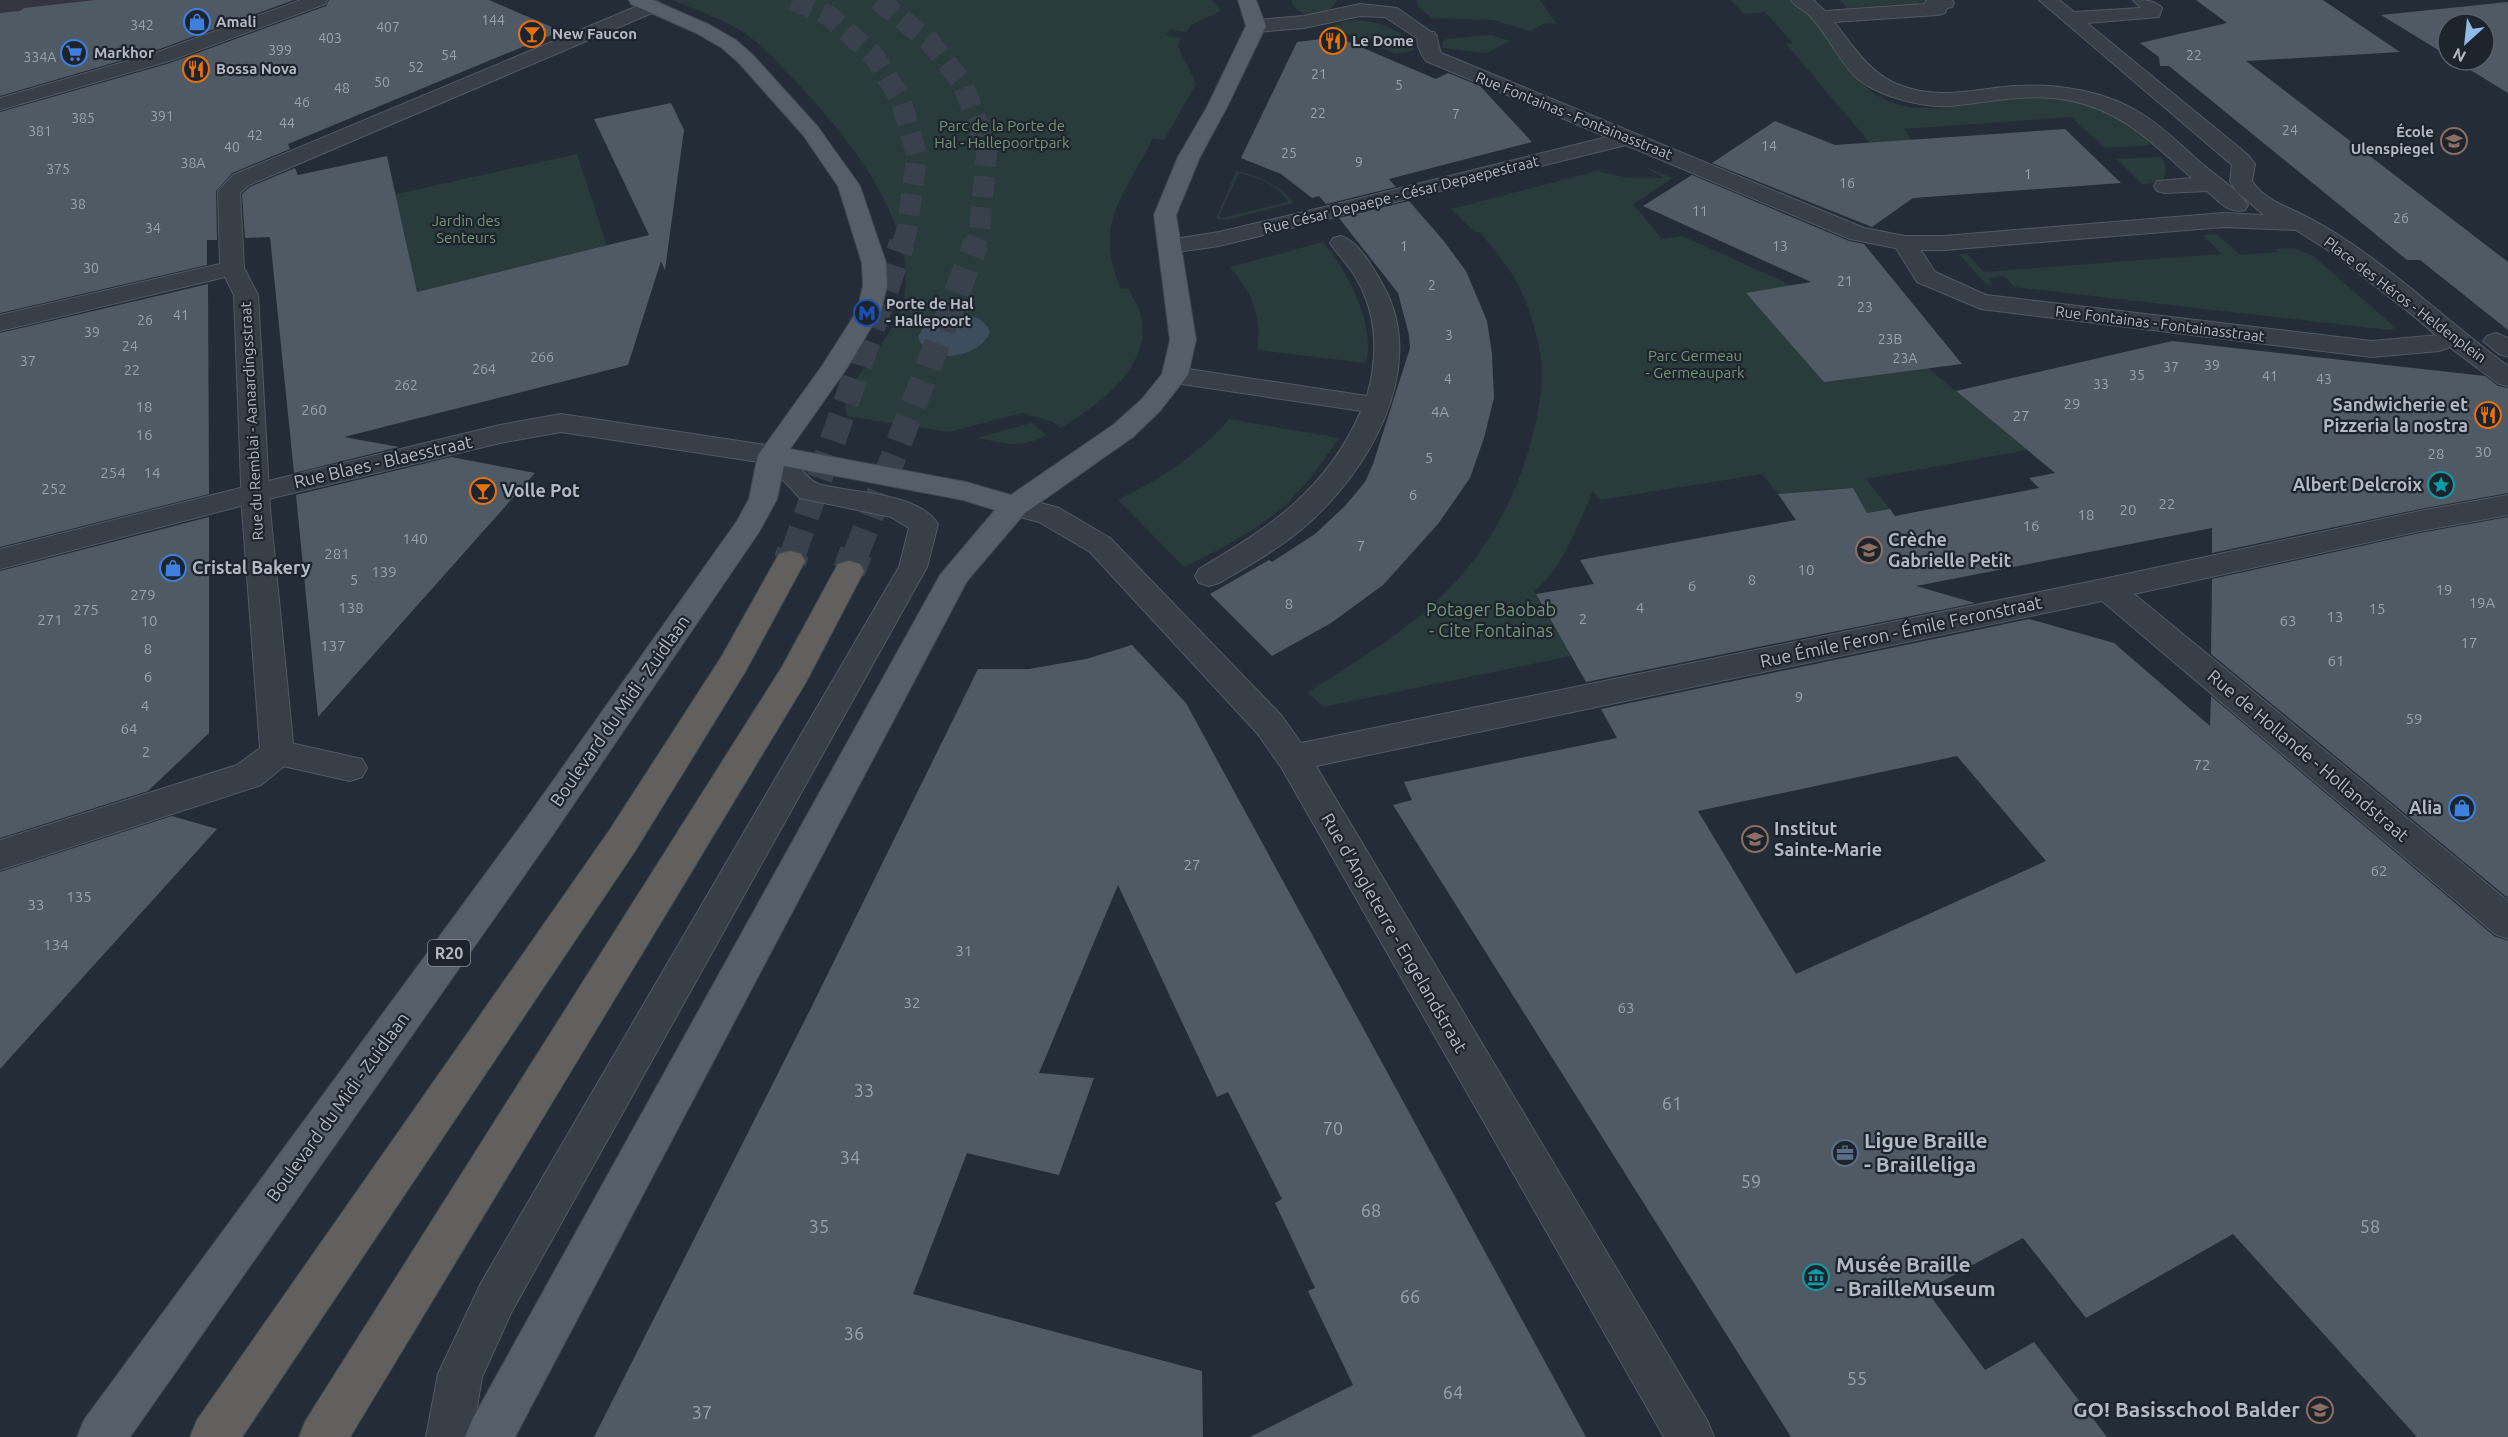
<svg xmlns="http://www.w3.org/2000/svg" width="2508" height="1437" font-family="Ubuntu,sans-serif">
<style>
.medical{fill:#34353f}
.green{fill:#293b3a;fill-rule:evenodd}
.water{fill:#3c4d5e}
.building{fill:#505a65;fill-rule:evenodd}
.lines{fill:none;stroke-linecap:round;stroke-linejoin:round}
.trunk-tunnel-far2{stroke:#39424c;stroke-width:21;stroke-dasharray:21 10;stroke-linecap:butt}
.trunk-tunnel-far1{stroke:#39424c;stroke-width:26;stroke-dasharray:26 14;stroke-linecap:butt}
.trunk-tunnel{stroke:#39424c;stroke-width:33;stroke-dasharray:33 16;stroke-linecap:butt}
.service-casing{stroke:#535a62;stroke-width:2}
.pedestrian-casing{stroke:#535a62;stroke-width:2}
.minor-casing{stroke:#535a62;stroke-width:2}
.tertiary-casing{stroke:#535a62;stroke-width:2}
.primary-casing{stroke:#414850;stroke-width:2}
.trunk-casing{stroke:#434a52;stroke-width:2}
.service{fill:#383f47;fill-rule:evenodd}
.pedestrian{fill:#383f47;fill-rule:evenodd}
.minor{fill:#383f47;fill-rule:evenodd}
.tertiary{fill:#383f47;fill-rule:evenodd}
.primary{fill:#565e67;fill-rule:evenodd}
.trunk{fill:#61605e;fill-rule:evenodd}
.labels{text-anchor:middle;stroke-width:4.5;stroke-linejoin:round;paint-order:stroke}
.far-number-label{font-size:14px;fill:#9aa2ac}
.far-poi-label{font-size:15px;font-weight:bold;fill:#b3bac3;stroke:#1d242c;text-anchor:start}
.far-street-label{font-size:15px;fill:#b3bac3;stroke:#1d242c}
.far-park-label{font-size:15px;fill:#749679;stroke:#1d242c}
.number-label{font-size:15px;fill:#9aa2ac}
.shield{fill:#1d242c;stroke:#868d96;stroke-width:1.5}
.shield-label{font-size:16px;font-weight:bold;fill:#b3bac3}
.poi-label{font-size:18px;font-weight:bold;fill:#b3bac3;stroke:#1d242c;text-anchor:start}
.street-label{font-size:18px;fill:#b3bac3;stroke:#1d242c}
.park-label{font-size:18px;fill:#749679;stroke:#1d242c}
.near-number-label{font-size:18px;fill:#9aa2ac}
.near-poi-label{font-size:21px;font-weight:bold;fill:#b3bac3;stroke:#1d242c;text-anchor:start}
</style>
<rect width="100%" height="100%" fill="#242d37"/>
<polygon class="medical" points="0,0 104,0 0,29"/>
<g class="green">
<path d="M 672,0 L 1212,0 L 1221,11 L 1191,25 L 1186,32 L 1170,30 L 1166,35 L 1181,38 L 1178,45 C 1182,59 1191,69 1196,84 L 1164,140 L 1153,138 C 1125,196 1092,223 1121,289 L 1128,288 C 1131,295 1136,302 1139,309 C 1158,363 1099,405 1060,428 L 1053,422 L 1022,413 L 949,432 L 847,416 L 844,395 C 860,373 897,328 903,303 C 920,223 848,138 799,85 C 780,65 762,43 738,29 C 718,17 694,9 672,0 Z"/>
<polygon points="1291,0 1338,0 1330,10 1306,16 1293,6"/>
<polygon points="1417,0 1540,0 1556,23 1543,24 1530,31 1493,20 1432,18 1418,7"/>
<path d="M 1731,0 L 1790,0 L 1818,24 L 1866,87 C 1913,130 1987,94 2043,95 C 2069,95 2095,104 2116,117 C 2130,125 2141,132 2151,145 L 2105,148 L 2071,117 L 1904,129 L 1912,140 L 1870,143 L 1786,44 L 1793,43 L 1765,12 L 1744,14 Z"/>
<polygon points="1840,0 1948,0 1918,2 1920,5 1905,6 1903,4 1847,8"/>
<path d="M 1359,20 C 1376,22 1409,30 1414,50 L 1396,54 L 1331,27 L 1346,21 Z"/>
<polygon points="1492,35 1510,41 1486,53 1442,48 1443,41 1447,39"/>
<polygon points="577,154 607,246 414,293 405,235 392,195"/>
<path d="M 2161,157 C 2167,166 2168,173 2161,182 L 2142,184 L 2117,159 Z"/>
<path d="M 1643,166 L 1673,178 L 1633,204 L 1662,239 L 1682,236 L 1791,285 L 1928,368 L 2027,450 L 1866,479 L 1890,509 L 1840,519 L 1861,504 L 1853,488 L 1778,494 L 1762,474 L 1600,500 L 1593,491 C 1579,523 1562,570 1534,591 L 1571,656 L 1323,707 L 1308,692 C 1357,661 1406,632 1447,591 C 1494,543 1524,482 1537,416 C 1539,402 1543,386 1542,371 C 1541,343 1530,309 1518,284 C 1508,266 1493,249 1481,233 L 1474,231 L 1451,209 L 1597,171 L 1628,178 L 1664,178 Z"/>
<path d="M 1236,171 C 1259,176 1279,184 1294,203 L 1227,220 L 1216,219 ZM 1239,173 C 1257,177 1279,185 1288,202 L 1221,218 L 1219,216 Z"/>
<polygon points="2217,234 2240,255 2278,252 2276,249 2293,248 2312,255 2396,328 2389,330 2014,287 2005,276 1988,278 1993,285 1986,284 1959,254 1967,254 1984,272 2222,254 2203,235"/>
<path d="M 1323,242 C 1347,270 1376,325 1366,363 L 1257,350 C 1263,317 1251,291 1230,267 Z"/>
<path d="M 1229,419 L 1339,438 C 1322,463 1303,490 1280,510 C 1251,533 1217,551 1184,567 L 1118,500 C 1161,478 1197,456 1229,419 Z"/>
<path d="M 1031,423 L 1046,435 C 1018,450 1006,443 977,438 Z"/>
</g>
<path class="water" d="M 947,314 C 964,314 982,313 990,332 C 980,358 928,367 918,337 C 924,323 933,319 947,314 Z"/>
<g class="building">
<polygon points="95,0 294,0 154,51 0,96 0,13 20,11 24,8"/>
<polygon points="329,0 489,0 561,31 288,144 290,149 232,173 216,191 217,240 207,240 207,265 0,313 0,112 170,63 326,6"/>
<polygon points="2196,0 2323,0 2400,52 2246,61 2508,262 2508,330 2420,260 2407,260 2169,66 2160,66 2159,57 2140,43 2227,23"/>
<polygon points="2508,2 2508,93 2454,60 2484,60 2484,24 2448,24 2448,56 2381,15"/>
<polygon points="1337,37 1436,79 1448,73 1480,86 1532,142 1389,179 1396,187 1326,204 1319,196 1312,198 1281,174 1241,158 1297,42"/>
<polygon points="671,103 684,130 665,270 661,261 628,365 344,437 399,447 294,473 270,237 245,238 242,194 250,187 295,168 298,175 387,156 417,292 649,235 594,119"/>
<polygon points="1775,121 1835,145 2065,129 2121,183 1913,198 1872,227 1712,163"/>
<polygon points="1692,175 1849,241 1864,244 1962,364 1824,382 1746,293 1811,282 1643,206"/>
<polygon points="1409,201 1443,240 1466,271 1487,321 1492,354 1494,398 1484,438 1470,478 1438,524 1383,585 1331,623 1272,656 1210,594 1269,560 1272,562 1315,534 1345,506 1365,482 1373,464 1410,348 1409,335 1398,293 1339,218"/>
<polygon points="208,284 209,494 0,547 0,333"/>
<polygon points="2172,341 2485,376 2498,386 2508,388 2508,493 2420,509 2212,553 2212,528 1916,586 1975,603 1586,682 1536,594 1594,584 1580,560 1796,520 1778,494 1853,488 1867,513 1890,509 1895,516 2039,488 2029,478 2055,473 1956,391"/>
<polygon points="451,457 535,473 318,717 296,495"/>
<polygon points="209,517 209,733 148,791 0,838 0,571"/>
<polygon points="2508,517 2508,898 2211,654 2212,579 2420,533"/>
<path d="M 2029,619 L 2114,643 L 2210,726 L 2211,696 L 2494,936 L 2508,941 L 2508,1437 L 2417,1437 L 2233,1234 L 2086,1318 L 2023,1238 L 1926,1290 L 1985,1370 L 2034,1342 L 2107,1437 L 1791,1437 L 1393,805 L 1412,800 L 1404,782 L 1617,738 L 1601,709 ZM 1957,756 L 2046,861 L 1796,974 L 1698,811 Z"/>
<polygon points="1132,645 1186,703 1586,1437 1250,1437 1353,1385 1308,1291 1315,1288 1275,1203 1282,1199 1228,1092 1217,1097 1118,885 1039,1073 1094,1078 1059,1175 967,1153 913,1294 1202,1371 1203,1437 594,1437 810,1010 978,669 1029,669 1086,659"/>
<polygon points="172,816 217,829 0,1069 0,872"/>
</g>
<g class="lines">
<g class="trunk-tunnel-far2">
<polyline points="793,0 829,16 874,56 900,98 917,155 907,230 902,245"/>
<polyline points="878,0 929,41 962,82 987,149 979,235 975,245"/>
</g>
<g class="trunk-tunnel-far1">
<polyline points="793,554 902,243"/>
<polyline points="856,554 976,243"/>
</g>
<g class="trunk-tunnel">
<polyline points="790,561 793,552"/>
<polyline points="849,571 856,552"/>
</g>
<defs>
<g id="service">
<path d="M 1341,236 C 1359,241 1375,271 1384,287 C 1429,370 1367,474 1303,528 C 1277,550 1248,566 1219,583 L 1209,586 L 1199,583 L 1195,576 L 1199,569 C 1270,527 1327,490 1361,411 L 1175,383 L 1166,380 L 1163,375 L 1166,370 L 1175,367 L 1367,396 C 1379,353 1378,312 1353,273 C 1346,263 1337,253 1330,243 L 1333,238 Z"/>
<path d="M 772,446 C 793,452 804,481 822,485 C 854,493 919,493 938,524 L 927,567 L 511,1313 L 482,1377 L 472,1437 L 426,1437 L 438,1374 L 481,1283 L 899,567 L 909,528 L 891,517 L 800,498 L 759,455 L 763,449 Z"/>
</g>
<g id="pedestrian">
<path d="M 1791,0 L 1813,0 L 1825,11 L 1924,4 L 1927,0 L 1952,0 L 1954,3 L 1952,7 L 1947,8 L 1945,13 L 1938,15 L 1834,22 C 1854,47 1870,75 1902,86 C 1939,100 1976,89 2014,86 C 2058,83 2108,91 2145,116 C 2165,129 2183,147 2201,163 C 2216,176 2237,189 2248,205 L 2245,210 C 2228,214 2219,201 2207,191 L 2165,193 L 2157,191 L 2154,186 L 2157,181 L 2192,178 C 2152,143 2122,110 2067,100 C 2028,92 1987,103 1949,106 C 1923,108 1878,96 1858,79 C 1839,63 1827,32 1808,14 C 1803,9 1795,7 1791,0 Z"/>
<polygon points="1360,4 1397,8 1437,36 1434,40 1420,40 1385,17 1360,16 1304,28 1256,32 1249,30 1246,26 1249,22 1256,20 1304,16"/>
<polygon points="1905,236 1913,238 1935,272 1986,295 2372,341 2439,335 2448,338 2452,343 2448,348 2439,351 2372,357 1981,309 1917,282 1893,243 1897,238"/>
<polygon points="2496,333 2508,338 2508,357 2499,354 2483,341 2487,336"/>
<polygon points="277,740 362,759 367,768 362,777 350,781 265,762 260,753 265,744"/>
</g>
<g id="minor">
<polygon points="652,0 659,2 661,6 659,10 249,185 240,193 244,268 258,295 270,509 294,753 289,762 261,785 0,870 0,840 237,765 260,748 242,509 234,295 225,277 0,331 0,315 220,264 218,191 233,175"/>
<path d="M 2039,0 L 2059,0 L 2074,12 L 2141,8 L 2133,0 C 2144,0 2155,0 2162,8 L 2159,17 L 2087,23 L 2248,155 L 2255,164 L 2252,181 C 2265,201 2289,207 2309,218 C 2381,256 2442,318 2508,366 L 2508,386 L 2499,384 L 2448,346 L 2415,317 L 2334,254 L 2296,230 L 2224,227 L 1944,250 L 1905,250 L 1850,239 L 1626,145 L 1219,246 L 1170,253 L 1162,251 L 1158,246 L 1162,241 L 1219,232 L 1296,214 L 1607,137 L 1426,61 C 1420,53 1414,41 1420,32 L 1434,32 C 1438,38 1438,46 1441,53 L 1864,228 L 1905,236 L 1944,236 L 2224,213 L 2264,215 L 2236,191 L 2230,181 L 2232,165 Z"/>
<polygon points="2508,495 2508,515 2420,531 2134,594 2508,901 2508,939 2495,934 2102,601 1316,766 1707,1420 1714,1437 1664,1437 1281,767 1257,733 1090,552 1039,522 1005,513 1001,506 1005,499 1015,496 1059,508 1110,538 1281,715 1301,743 2108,578 2420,511"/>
</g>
<g id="tertiary">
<polygon points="301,0 327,0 325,4 169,61 0,110 0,98 155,53"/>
<polygon points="561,414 772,446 782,449 786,455 782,461 772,464 561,432 500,443 256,502 0,569 0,549 256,484 500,425"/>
</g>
<polygon id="primary" points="629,0 653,0 710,25 736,40 753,55 818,127 860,186 886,263 887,286 881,311 847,368 790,449 966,482 1011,495 1113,425 1142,399 1162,374 1170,340 1154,215 1178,157 1207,107 1246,26 1238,0 1256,0 1266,26 1227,107 1200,157 1176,215 1196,340 1188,375 1160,411 1133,437 1025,513 967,581 515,1437 465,1437 472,1420 940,575 995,510 963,500 784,466 777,499 759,532 552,836 130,1437 77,1437 84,1420 528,816 737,521 749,499 758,455 822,366 857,311 863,286 862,263 838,186 803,135 739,63 722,48 696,33 631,4"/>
<g id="trunk">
<polygon points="790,551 801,554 805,561 745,672 635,851 242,1437 190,1437 197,1420 609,831 722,656 779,554"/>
<polygon points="849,561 860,564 864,571 806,682 350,1437 299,1437 306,1420 782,667 838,564"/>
</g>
</defs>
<use href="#service" class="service-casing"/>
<use href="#pedestrian" class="pedestrian-casing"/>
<use href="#minor" class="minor-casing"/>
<use href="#tertiary" class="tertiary-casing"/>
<use href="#primary" class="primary-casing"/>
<use href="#trunk" class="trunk-casing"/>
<use href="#service" class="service"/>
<use href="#pedestrian" class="pedestrian"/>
<use href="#minor" class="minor"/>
<use href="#tertiary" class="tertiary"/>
<use href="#primary" class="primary"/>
<use href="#trunk" class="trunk"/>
</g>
<defs>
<symbol id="shop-ring" viewBox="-11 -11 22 22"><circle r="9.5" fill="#1d242c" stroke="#3f7fe0" stroke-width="1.5"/><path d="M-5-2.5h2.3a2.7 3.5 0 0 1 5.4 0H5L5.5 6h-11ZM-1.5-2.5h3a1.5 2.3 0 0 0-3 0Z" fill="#3f7fe0"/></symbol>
<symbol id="bar-ring" viewBox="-11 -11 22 22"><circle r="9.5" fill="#1d242c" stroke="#e8710a" stroke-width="1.5"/><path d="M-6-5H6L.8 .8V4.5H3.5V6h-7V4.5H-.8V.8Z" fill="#e8710a"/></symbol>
<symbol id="restaurant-ring" viewBox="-11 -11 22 22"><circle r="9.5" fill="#1d242c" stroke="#e8710a" stroke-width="1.5"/><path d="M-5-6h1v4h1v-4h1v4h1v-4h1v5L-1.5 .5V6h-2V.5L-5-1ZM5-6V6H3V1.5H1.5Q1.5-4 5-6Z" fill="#e8710a"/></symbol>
<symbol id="supermarket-ring" viewBox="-11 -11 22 22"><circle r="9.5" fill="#1d242c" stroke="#3f7fe0" stroke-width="1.5"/><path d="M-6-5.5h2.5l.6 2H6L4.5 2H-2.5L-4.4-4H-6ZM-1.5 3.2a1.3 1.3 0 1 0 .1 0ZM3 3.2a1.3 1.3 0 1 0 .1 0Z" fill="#3f7fe0"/></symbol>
<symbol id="school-ring" viewBox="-11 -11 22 22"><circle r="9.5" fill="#1d242c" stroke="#8d6e63" stroke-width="1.5"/><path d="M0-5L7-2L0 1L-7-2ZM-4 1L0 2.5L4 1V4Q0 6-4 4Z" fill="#8d6e63"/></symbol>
<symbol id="metro-ring" viewBox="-11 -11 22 22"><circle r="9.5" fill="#1d242c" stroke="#1a4fb4" stroke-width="1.5"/><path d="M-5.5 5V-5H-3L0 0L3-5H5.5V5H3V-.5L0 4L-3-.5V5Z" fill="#1a4fb4"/></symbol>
<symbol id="sight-ring" viewBox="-11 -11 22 22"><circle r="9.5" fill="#1d242c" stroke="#0f9aa8" stroke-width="1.5"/><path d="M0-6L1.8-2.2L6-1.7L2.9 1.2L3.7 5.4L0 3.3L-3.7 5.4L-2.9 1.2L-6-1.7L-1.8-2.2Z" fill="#0f9aa8"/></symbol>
<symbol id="office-ring" viewBox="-11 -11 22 22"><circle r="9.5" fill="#1d242c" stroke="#5c6f8a" stroke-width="1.5"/><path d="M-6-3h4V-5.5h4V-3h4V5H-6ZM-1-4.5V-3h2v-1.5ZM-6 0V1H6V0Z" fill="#5c6f8a"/></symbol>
<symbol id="museum-ring" viewBox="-11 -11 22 22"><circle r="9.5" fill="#1d242c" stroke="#0f9aa8" stroke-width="1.5"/><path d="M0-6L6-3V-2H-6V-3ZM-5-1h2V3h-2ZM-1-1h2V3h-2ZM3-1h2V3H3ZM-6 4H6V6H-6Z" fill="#0f9aa8"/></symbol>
</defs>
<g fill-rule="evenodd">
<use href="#shop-ring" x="182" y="7" width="30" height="30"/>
<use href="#bar-ring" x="517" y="19" width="30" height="30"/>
<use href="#restaurant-ring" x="1318" y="26" width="30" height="30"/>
<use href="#supermarket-ring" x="59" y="38" width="30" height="30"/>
<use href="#restaurant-ring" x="181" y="54" width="30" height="30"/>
<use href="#school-ring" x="2439" y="126" width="30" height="30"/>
<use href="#metro-ring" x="852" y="298" width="30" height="30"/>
<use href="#restaurant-ring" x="2473" y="400" width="30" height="30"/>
<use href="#sight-ring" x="2426" y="470" width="30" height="30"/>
<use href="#bar-ring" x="468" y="476" width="30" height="30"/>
<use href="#school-ring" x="1854" y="535" width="30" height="30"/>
<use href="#shop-ring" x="158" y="553" width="30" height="30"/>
<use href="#shop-ring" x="2447" y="793" width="30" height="30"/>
<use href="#school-ring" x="1740" y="824" width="30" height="30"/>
<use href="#office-ring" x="1830" y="1138" width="30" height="30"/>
<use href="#museum-ring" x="1801" y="1262" width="30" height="30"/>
<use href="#school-ring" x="2305" y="1395" width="30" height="30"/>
</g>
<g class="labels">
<g class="far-number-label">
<text x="493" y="25">144</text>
<text x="142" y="30">342</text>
<text x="388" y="32">407</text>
<text x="330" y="43">403</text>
<text x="280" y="55">399</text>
<text x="449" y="60">54</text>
<text x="2194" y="60">22</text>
<text x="40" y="62">334A</text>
<text x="416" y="72">52</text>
<text x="1319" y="79">21</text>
<text x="382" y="87">50</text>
<text x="1399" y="90">5</text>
<text x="342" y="93">48</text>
<text x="302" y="107">46</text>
<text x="1318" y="118">22</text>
<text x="1456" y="119">7</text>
<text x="162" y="121">391</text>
<text x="83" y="123">385</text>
<text x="287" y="128">44</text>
<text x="2290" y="135">24</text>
<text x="40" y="136">381</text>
<text x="255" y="140">42</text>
<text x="1769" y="151">14</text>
<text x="232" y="152">40</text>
<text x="1289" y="158">25</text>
<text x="1359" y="167">9</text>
<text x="193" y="168">38A</text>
<text x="58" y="174">375</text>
<text x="2028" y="179">1</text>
<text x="1847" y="188">16</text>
<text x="78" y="209">38</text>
<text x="1700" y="216">11</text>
<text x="2401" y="223">26</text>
<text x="153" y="233">34</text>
<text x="1404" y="251">1</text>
<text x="1780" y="251">13</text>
<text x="91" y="273">30</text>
<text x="1845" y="286">21</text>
<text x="1432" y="290">2</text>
<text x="1865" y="312">23</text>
<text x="181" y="320">41</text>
<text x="145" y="325">26</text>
<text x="92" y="337">39</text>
<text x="1449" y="340">3</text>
<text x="1890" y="344">23B</text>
<text x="130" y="351">24</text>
<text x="542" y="362">266</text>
<text x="1905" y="363">23A</text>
<text x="28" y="366">37</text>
<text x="2212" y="370">39</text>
<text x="2171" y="372">37</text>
<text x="484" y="374">264</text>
<text x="132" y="375">22</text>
<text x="2137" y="380">35</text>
<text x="2270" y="381">41</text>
<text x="1448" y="384">4</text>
<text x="2324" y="384">43</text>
<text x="2101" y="389">33</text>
<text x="406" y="390">262</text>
</g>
<g class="far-poi-label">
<text x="216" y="27">Amali</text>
<text x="552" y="39">New Faucon</text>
<text x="1352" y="46">Le Dome</text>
<text x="94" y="58">Markhor</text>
<text x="216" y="74">Bossa Nova</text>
<text x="2434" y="137" text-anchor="end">École<tspan x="2434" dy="17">Ulenspiegel</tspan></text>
<text x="886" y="309">Porte de Hal<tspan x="886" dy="17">- Hallepoort</tspan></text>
</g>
<g class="far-street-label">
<text transform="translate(1574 116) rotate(22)" y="5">Rue Fontainas - Fontainasstraat</text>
<text transform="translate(1401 195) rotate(-14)" y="5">Rue César Depaepe - César Depaepestraat</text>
<text transform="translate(2405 300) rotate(37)" y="5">Place des Héros - Heldenplein</text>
<text transform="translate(2160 324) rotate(7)" y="5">Rue Fontainas - Fontainasstraat</text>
<text transform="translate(252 421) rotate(-93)" y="5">Rue du Remblai - Aanaardingsstraat</text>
</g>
<g class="far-park-label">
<text x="1002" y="131">Parc de la Porte de<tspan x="1002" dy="17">Hal - Hallepoortpark</tspan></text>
<text x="466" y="226">Jardin des<tspan x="466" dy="17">Senteurs</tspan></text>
<text x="1695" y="361">Parc Germeau<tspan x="1695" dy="17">- Germeaupark</tspan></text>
</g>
<g class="number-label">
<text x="2072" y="409">29</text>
<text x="144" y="412">18</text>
<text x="314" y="415">260</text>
<text x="1440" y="417">4A</text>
<text x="2021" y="421">27</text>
<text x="144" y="440">16</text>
<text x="2483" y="457">30</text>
<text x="2436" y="459">28</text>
<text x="1429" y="463">5</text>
<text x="113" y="478">254</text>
<text x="152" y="478">14</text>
<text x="54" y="494">252</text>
<text x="1413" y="500">6</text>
<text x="2167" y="509">22</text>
<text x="2128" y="515">20</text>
<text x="2086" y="520">18</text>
<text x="2031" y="531">16</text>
<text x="415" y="544">140</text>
<text x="1361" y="551">7</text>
<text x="337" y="559">281</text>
<text x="1806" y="575">10</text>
<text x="384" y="577">139</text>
<text x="354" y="585">5</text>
<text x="1752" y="585">8</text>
<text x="1692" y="591">6</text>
<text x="2444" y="595">19</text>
<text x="143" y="600">279</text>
<text x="2482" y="608">19A</text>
<text x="1289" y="609">8</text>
<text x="351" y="613">138</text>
<text x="1640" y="613">4</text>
<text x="2377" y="614">15</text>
<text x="86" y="615">275</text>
<text x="2335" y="622">13</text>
<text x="1583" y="624">2</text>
<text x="50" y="625">271</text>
<text x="149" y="626">10</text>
<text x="2288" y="626">63</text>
<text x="2469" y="648">17</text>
<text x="333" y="651">137</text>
<text x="148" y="654">8</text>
<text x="2336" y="666">61</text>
<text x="148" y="682">6</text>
<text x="1799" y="702">9</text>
<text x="145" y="711">4</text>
<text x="2414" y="724">59</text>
<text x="129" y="734">64</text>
<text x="146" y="757">2</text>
<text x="2202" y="770">72</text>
<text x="1192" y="870">27</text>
<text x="2379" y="876">62</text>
<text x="79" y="902">135</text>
<text x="36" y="910">33</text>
<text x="56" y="950">134</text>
<text x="964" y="956">31</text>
<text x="912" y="1008">32</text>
<text x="1626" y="1013">63</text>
</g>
<rect class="shield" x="428" y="940" width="42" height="26" rx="4.5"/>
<g class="shield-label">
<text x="449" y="959">R20</text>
</g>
<g class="poi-label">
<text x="2468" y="411" text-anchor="end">Sandwicherie et<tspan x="2468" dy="21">Pizzeria la nostra</tspan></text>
<text x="2422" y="491" text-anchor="end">Albert Delcroix</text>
<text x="502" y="497">Volle Pot</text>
<text x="1888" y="546">Crèche<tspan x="1888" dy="21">Gabrielle Petit</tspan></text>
<text x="192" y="574">Cristal Bakery</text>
<text x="2442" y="814" text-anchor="end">Alia</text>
<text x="1774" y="835">Institut<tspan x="1774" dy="21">Sainte-Marie</tspan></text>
</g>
<g class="street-label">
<text transform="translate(383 462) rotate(-13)" y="6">Rue Blaes - Blaesstraat</text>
<text transform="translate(1901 632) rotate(-12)" y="6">Rue Émile Feron - Émile Feronstraat</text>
<text transform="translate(620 711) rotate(-55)" y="6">Boulevard du Midi - Zuidlaan</text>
<text transform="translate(2308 756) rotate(40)" y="6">Rue de Hollande - Hollandstraat</text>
<text transform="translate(1394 933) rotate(60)" y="6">Rue d'Angleterre - Engelandstraat</text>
<text transform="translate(338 1107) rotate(-54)" y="6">Boulevard du Midi - Zuidlaan</text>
</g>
<g class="park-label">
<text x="1491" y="616">Potager Baobab<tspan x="1491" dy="21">- Cite Fontainas</tspan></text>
</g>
<g class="near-number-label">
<text x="864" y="1097">33</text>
<text x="1672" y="1110">61</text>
<text x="1333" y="1135">70</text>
<text x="850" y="1164">34</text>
<text x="1751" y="1188">59</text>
<text x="1371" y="1217">68</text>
<text x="819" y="1233">35</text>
<text x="2370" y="1233">58</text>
<text x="1410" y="1303">66</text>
<text x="854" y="1340">36</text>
<text x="1857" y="1385">55</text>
<text x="1453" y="1399">64</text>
<text x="702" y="1419">37</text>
</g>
<g class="near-poi-label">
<text x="1864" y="1148">Ligue Braille<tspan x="1864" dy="24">- Brailleliga</tspan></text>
<text x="1836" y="1272">Musée Braille<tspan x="1836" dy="24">- BrailleMuseum</tspan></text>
<text x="2300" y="1417" text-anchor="end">GO! Basisschool Balder</text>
</g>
</g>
<g transform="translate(2466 42) rotate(207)"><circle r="28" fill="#1d242c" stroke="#596068" stroke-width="1.5"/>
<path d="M0-4.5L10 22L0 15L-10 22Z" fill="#92bae9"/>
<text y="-9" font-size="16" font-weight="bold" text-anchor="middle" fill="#b3bac3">N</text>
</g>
</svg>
